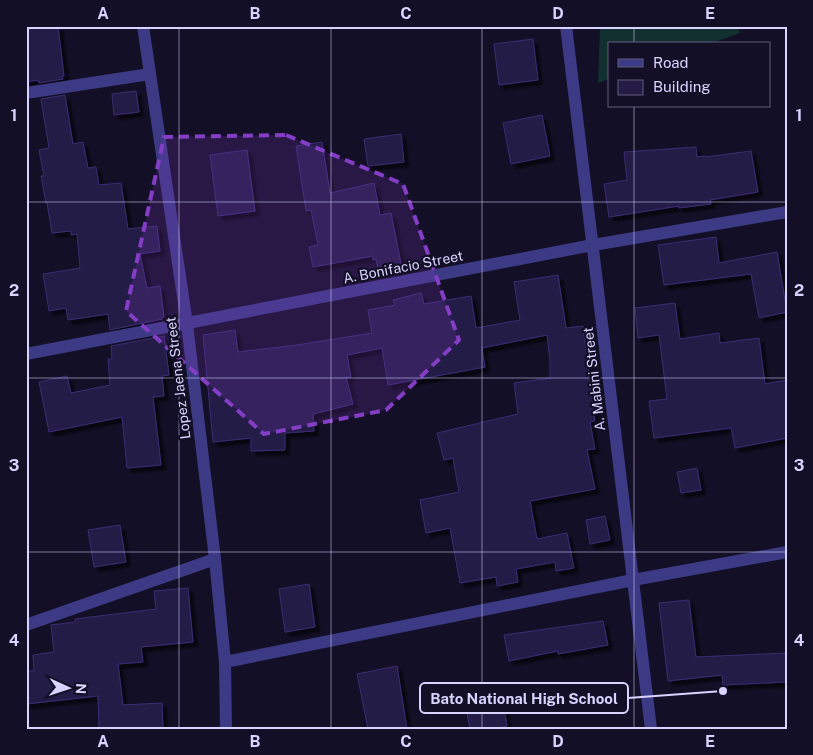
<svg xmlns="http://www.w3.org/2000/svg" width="813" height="755" font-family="'Public Sans',sans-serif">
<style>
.green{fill:#12302f}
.building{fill:#241b47;stroke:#3b2d73;filter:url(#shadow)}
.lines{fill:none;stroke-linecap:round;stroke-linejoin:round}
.minor{stroke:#3d3a85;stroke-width:12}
.marked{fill:#843dc5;fill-opacity:0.2;stroke:#843dc5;stroke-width:4;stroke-dasharray:10 6;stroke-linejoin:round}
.grid{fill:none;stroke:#d9d4ff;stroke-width:1;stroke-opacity:0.55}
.labels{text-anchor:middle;stroke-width:4.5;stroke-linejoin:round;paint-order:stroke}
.street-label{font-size:14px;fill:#d9d4ff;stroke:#130f26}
.leader{fill:none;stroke:#d9d4ff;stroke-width:2}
.callout-dot{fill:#d9d4ff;stroke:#130f26;stroke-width:2}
.callout{fill:#130f26;stroke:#d9d4ff;stroke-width:2}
.callout-label{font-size:15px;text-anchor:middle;font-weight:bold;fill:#d9d4ff}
.neatline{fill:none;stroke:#d9d4ff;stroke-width:2}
.grid-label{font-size:16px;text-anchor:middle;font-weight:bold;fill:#d9d4ff}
</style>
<defs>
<filter id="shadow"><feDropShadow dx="4.5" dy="4.5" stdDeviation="1" flood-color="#0009"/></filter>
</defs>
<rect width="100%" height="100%" fill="#130f26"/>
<polygon class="green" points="600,26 738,26 740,33 709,44 609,44 609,79 598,83"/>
<g class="building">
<polygon points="26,26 58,26 64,76 62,76 63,79 39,83 38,80 26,82"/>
<polygon points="533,39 538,80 499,85 494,44"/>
<polygon points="136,91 139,112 114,115 112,94"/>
<polygon points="65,95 73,144 83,142 88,168 96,167 99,185 121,183 128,229 157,226 160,251 140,254 147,288 160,286 164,317 162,317 162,319 110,330 108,314 68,320 66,308 49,311 43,274 80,268 77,234 71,235 71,231 52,233 47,203 46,203 41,176 44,176 39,150 49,148 41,99"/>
<polygon points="542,115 550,156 511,164 503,123"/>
<polygon points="401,134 404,162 368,166 364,139"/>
<polygon points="322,142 330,193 374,183 380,215 391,213 401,264 378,269 376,259 373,260 373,256 313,267 309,247 318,245 311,210 306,211 296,146"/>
<polygon points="696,147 697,157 705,156 705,157 751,151 758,192 710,200 711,204 679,208 679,206 609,217 604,184 627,180 624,152"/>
<polygon points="247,150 255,211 218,216 210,155"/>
<polygon points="716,237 719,263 777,252 787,312 759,318 751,274 664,285 658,245"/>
<polygon points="558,275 566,328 583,326 595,421 590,422 595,449 587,450 595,489 530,501 537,539 567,533 574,568 556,571 555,562 516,569 518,582 497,586 496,577 460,583 450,528 426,533 420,500 459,492 453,458 444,460 437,433 518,414 514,383 550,378 550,361 547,335 482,348 485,367 388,385 382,348 347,355 351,377 346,377 353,404 313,414 314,431 285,433 285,450 251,451 251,438 213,442 203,335 235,330 238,352 297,345 372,333 368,310 395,305 393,300 421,293 424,304 471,296 476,328 520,320 514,282"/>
<polygon points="675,303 680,339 719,333 720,343 759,338 765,384 787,380 787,438 735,448 731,428 654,438 649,401 667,399 659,335 638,338 635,308"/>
<polygon points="164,336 169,375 162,376 164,396 153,397 161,465 127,468 122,417 49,432 39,382 67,376 71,393 110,385 108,359 112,359 111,346"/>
<polygon points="697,468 701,490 681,493 677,472"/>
<polygon points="605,516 610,540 590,544 586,520"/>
<polygon points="120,525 126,562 94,567 88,530"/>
<polygon points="309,584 315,627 285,632 279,589"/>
<polygon points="188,588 193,642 141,647 143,662 118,664 123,705 162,703 163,729 99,729 98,696 26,704 26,671 34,671 33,655 54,652 51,625 75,622 75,619 156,609 154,591"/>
<polygon points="689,600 696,657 787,653 787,682 723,685 722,675 668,681 659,603"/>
<polygon points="603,621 608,645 558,654 558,651 509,661 504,635"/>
<polygon points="397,666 407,729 368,729 357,674"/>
<polygon points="501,690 507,726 492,729 470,729 464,697"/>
</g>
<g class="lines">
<g class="minor">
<polyline points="143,26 187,324 215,559 225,662 226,729"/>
<polyline points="566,26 651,729"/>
<polyline points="26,93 150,74"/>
<polyline points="26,354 593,245 787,212"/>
<polyline points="26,625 215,559"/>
<polyline points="225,662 633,580 787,552"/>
</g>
</g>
<path class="marked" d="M 286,135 L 403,184 L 459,340 L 386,410 L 264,434 L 126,311 L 164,137 Z"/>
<path class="grid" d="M 179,26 L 179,729M 331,26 L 331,729M 482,26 L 482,729M 634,26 L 634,44M 634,106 L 634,729M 26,202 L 787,202M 26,378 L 787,378M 26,552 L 787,552"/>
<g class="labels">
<g class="street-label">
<text transform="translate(403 267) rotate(-11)" y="5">A. Bonifacio Street</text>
<text transform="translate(178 378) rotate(-97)" y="5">Lopez Jaena Street</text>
<text transform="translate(594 379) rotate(-97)" y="5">A. Mabini Street</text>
</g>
</g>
<path class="leader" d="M723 691L628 698"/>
<circle class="callout-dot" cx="723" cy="691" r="5"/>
<rect class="callout" x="420" y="683" width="208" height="30" rx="5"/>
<g class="callout-label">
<text x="524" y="704">Bato National High School</text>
</g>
<rect width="813" height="755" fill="none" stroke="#130f26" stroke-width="55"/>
<rect x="608" y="42" width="162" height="65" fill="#130f26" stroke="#625e7d"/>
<rect x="618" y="59" width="25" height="8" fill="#3d3a85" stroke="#625e7d"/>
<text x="653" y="68" font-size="15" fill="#d9d4ff">Road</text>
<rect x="618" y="80" width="25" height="15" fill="#241b47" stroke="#625e7d"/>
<text x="653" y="92" font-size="15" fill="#d9d4ff">Building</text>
<g transform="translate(68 688) rotate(93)" stroke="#130f26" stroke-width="4" paint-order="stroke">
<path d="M0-4L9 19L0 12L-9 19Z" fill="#d9d4ff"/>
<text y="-8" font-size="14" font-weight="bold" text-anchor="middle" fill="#d9d4ff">N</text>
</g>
<rect x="28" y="28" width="758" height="700" class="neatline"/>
<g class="grid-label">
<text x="103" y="19">A</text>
<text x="255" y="19">B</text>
<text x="406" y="19">C</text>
<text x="558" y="19">D</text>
<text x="710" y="19">E</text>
<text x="14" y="121">1</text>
<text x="799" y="121">1</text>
<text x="14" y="296">2</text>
<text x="799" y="296">2</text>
<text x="14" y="471">3</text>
<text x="799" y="471">3</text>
<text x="14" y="646">4</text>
<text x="799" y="646">4</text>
<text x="103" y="747">A</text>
<text x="255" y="747">B</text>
<text x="406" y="747">C</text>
<text x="558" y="747">D</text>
<text x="710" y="747">E</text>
</g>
</svg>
